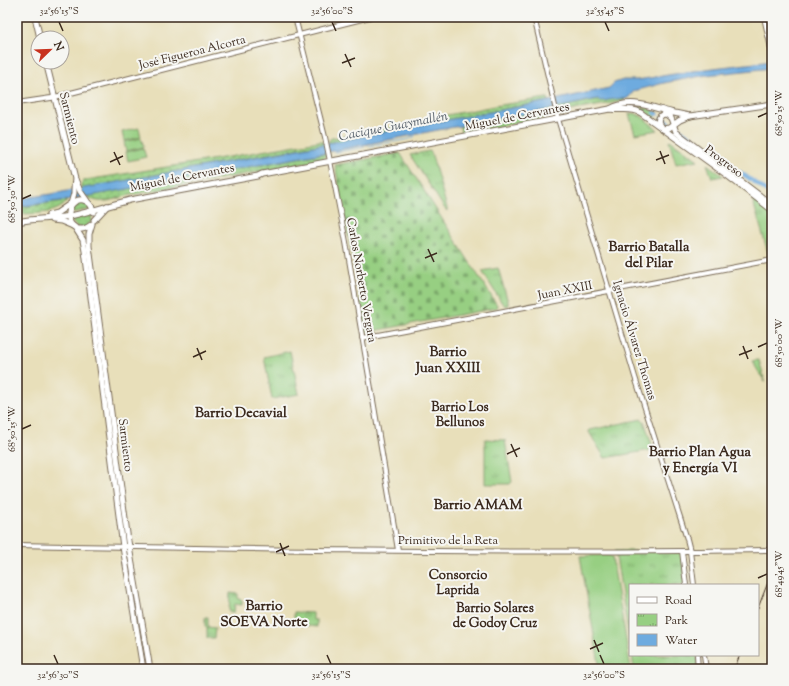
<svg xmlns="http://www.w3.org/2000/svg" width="789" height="686" font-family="'Sorts Mill Goudy',serif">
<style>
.grass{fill:url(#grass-dots);stroke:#697c50}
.cemetery{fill:url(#cemetery-stones);stroke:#697c50}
.park{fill:url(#park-tufts);stroke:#697c50}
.pitch{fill:#97cf82;stroke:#697c50}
.water{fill:#6eabdf;stroke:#546a7e}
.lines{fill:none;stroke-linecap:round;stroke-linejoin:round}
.stream{stroke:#6eabdf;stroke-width:1}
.canal{stroke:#6eabdf;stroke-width:4}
.minor-casing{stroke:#786955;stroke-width:6}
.major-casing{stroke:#786955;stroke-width:7}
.minor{stroke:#fff;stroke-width:4}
.major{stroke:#fff;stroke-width:5}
.tram{stroke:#3b2a1e;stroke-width:1}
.ticks{fill:none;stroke:#3b2a1e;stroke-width:1.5}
.labels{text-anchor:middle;stroke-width:4;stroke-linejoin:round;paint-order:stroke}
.street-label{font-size:12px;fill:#3b2a1e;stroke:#f6f6f2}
.water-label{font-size:13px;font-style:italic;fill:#4d5762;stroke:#f6f6f2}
.neighbourhood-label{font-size:13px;font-weight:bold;fill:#3b2a1e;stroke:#f6f6f2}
.quarter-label{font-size:14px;font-weight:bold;fill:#3b2a1e;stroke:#f6f6f2}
.neatline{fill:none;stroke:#3b2a1e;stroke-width:1.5}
.ticks-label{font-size:10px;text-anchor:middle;fill:#3b2a1e}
</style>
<defs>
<pattern id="grass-dots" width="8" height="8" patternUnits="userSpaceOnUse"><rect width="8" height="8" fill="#97cf82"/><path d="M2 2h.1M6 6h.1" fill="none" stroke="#7ca86a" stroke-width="1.8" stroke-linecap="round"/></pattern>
<pattern id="cemetery-stones" width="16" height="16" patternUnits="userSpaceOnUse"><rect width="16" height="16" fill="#97cf82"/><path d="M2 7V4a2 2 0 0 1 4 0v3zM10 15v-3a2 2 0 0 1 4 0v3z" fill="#7ca86a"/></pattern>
<pattern id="park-tufts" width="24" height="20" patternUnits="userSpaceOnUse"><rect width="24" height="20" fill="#97cf82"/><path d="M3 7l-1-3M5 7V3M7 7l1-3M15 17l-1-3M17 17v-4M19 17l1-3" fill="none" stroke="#7ca86a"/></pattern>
</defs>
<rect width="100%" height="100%" fill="#f6f6f2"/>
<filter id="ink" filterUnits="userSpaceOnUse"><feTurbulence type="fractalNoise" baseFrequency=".025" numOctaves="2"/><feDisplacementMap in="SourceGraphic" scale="8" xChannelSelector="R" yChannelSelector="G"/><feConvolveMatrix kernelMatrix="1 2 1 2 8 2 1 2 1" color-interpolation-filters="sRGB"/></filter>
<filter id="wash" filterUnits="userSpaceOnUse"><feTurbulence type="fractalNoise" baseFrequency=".012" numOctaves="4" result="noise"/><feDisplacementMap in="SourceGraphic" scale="16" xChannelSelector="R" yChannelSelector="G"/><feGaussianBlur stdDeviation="0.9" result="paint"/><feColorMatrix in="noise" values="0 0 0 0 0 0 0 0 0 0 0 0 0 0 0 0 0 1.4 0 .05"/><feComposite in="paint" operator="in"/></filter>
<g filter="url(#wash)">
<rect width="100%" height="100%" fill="#e8dfba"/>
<g class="grass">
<polygon points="547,98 548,98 549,101 414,126 329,143 329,140 332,138 388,128 436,117 469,111 494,106"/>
<polygon points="623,98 624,101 563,112 559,112 557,108 599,99"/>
<path d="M 628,106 L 642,107 L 659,112 L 658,113 L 655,112 L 655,114 L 656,115 L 655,119 C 647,113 639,106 628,107 Z"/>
<polygon points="551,109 551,114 546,118 461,133 460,126"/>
<polygon points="319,141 323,141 323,144 81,189 81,185 82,182 86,180 223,158"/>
<path d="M 325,153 L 326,155 L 324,158 L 322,160 L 131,195 C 114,198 102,207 86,196 Z"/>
<path d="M 68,200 C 59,214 39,213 23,214 L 23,207 Z"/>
<path d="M 81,202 L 86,203 L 91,209 L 71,213 C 72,207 75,204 81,202 Z"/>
<polygon points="92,213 91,222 85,227 77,227 73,223 71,218"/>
</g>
<polygon class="cemetery" points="400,153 497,305 496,308 368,332 366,331 335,165"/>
<g class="park">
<polygon points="634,113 641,116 658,130 635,134 629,114"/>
<polygon points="670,140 698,160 676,164 669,141"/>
<polygon points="429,151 431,152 447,208 447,211 445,209 410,155"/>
<polygon points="707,164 723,176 712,178"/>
<polygon points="752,198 772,214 772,256 769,256"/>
<polygon points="498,268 508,302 508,305 506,306 502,303 482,271"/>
<polygon points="290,351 299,394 272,399 264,357"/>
<polygon points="759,360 765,382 752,361"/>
<polygon points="642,419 644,421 653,448 651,450 605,458 589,432 589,431 590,430"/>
<polygon points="485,439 505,440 512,482 510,484 485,484"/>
<polygon points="615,551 682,551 686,585 630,585 630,643"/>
<polygon points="230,593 238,594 238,599 242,600 242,605 235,604 234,612 229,612"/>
<polygon points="294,612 313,613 313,620 317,620 317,627 294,624"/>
<polygon points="205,617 208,617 208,627 215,628 214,638 207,638 207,628 205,627"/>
<polygon points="632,655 697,655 698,669 634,669"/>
</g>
<g class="pitch">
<polygon points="139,128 141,137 124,141 122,132"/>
<polygon points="141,138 144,147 126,151 124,142"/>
<polygon points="143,148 146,157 128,161 126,152"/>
<polygon points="609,555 612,557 631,669 600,669 580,556"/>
</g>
<polygon class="water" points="772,61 772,68 707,75 664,83 634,91 629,97 624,100 623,98 602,101 600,101 598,99 551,109 433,131 313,155 68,200 17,207 17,199 51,194 293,150 414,126 549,101 609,88 614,83 623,80 637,80 705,69"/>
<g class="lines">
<polyline class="stream" points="333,151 335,152 409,139 414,137 415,133"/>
<g class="canal">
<polyline points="655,113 657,114"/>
<polyline points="662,118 669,122"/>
<polyline points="679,129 734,168"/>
<polyline points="740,172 772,195"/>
</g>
</g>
</g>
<g filter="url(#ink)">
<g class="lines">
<defs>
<g id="minor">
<polyline points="295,17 325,137 330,161 346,242 374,406 398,550"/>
<polyline points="534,17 558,119 635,377 687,539 690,551 694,585"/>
<polyline points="764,17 772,53"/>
<polyline points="17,103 51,98 370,17"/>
<polyline points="362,338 772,260"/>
<path d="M 17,545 C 238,549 460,553 681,551 C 711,551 742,550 772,550"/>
<polyline points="682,551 686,585"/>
<polyline points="697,655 698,669"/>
<polyline points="704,655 706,669"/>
</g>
<g id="major">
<polyline points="35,17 40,38"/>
<polyline points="46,62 75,179 80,191 87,201"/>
<path d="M 610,109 C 621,111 632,107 641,113 L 724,173 L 772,210"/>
<polyline points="664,112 671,118 676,132 772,205"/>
<path d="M 660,126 C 656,120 660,114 666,114"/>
<polyline points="663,129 669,128 680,120 690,116 772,104"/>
<path d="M 75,180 C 74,184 74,189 74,193 C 72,203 62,222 76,228 C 82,231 87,228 91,225"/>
<path d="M 70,207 C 78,195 90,199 94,212"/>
<polyline points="49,215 57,213 70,204"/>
<polyline points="52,220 61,221 73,226"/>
<polyline points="94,220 107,206"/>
<path d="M 17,222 C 34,218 52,219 70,216 C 90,212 110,205 130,200 L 258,176 L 262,174 L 610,109 C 631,97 653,108 674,113 C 679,114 685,115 690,116"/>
<polyline points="92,224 89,234 89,246 128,541 150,669"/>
<polyline points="76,229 83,240 85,251 123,547 143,669"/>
</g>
</defs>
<use href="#minor" class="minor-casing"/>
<use href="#major" class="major-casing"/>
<use href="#minor" class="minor"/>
<use href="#major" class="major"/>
<g class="tram">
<polyline points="758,608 772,572"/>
<polyline points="734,669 740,655"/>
</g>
</g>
</g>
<path class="ticks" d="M 59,22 L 63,31M 332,22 L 336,31M 605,22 L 609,31M 345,54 L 351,67M 342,63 L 355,58M 758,117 L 767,113M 660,151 L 665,164M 114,152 L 120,165M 656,160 L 669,155M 110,162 L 123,156M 22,199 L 31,195M 428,249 L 434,262M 425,258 L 437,253M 743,346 L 748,359M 758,347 L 767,343M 197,348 L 202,360M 739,355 L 752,350M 193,357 L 206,351M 22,429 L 31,425M 511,444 L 517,457M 507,454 L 520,448M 280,543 L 285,556M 276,552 L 289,546M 758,578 L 767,574M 594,640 L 599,652M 590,649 L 603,643M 54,655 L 58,664M 327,655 L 331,664M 600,655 L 604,664"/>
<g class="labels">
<g class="street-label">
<text transform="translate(192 52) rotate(-14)" y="4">José Figueroa Alcorta</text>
<text transform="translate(517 116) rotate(-11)" y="4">Miguel de Cervantes</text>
<text transform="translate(70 118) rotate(76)" y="4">Sarmiento</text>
<text transform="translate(724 161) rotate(37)" y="4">Progreso</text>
<text transform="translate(182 177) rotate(-11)" y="4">Miguel de Cervantes</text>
<text transform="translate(362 280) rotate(80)" y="4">Carlos Norberto Vergara</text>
<text transform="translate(565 290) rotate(-11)" y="4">Juan XXIII</text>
<text transform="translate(635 340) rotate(73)" y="4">Ignacio Álvarez Thomas</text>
<text transform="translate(126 445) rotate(83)" y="4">Sarmiento</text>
<text x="448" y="544">Primitivo de la Reta</text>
</g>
<g class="water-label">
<text transform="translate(393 125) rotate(-11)" y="5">Cacique Guaymallén</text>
</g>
<g class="neighbourhood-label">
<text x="460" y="411">Barrio Los<tspan x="460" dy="15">Bellunos</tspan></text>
<text x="458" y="579">Consorcio<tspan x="458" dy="15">Laprida</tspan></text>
<text x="495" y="612">Barrio Solares<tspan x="495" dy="15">de Godoy Cruz</tspan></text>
</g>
<g class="quarter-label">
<text x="649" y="251">Barrio Batalla<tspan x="649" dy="16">del Pilar</tspan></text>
<text x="448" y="356">Barrio<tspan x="448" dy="16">Juan XXIII</tspan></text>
<text x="241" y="417">Barrio Decavial</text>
<text x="700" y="456">Barrio Plan Agua<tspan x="700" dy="16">y Energía VI</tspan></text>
<text x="478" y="509">Barrio AMAM</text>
<text x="264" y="610">Barrio<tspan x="264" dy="16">SOEVA Norte</tspan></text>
</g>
</g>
<rect width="789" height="686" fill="none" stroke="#f6f6f2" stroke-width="44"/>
<rect x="629" y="584" width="130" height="72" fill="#f6f6f2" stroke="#aba49d"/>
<rect x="637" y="597" width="20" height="6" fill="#ffffff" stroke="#aba49d"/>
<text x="665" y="604" font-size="12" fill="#3b2a1e">Road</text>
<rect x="637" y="614" width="20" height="12" fill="url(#park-tufts)" stroke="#aba49d"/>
<text x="665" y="624" font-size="12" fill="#3b2a1e">Park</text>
<rect x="637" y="634" width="20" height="12" fill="#6eabdf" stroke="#aba49d"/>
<text x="665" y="644" font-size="12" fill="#3b2a1e">Water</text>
<g transform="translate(50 50) rotate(67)"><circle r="19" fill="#f6f6f2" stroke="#aba49d"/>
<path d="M0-3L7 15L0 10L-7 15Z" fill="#c8321e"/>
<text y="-6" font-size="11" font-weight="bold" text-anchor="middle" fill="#3b2a1e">N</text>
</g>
<rect x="22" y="22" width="745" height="642" class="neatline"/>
<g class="ticks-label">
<text x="59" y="14">32°56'15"S</text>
<text x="332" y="14">32°56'00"S</text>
<text x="605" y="14">32°55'45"S</text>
<text transform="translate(778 113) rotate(-90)" y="4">68°50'15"W</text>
<text transform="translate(11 199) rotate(-90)" y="4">68°50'30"W</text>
<text transform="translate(778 343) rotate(-90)" y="4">68°50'00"W</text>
<text transform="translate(11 429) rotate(-90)" y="4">68°50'15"W</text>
<text transform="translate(778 574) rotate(-90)" y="4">68°49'45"W</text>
<text x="58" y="678">32°56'30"S</text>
<text x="331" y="678">32°56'15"S</text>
<text x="604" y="678">32°56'00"S</text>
</g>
</svg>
